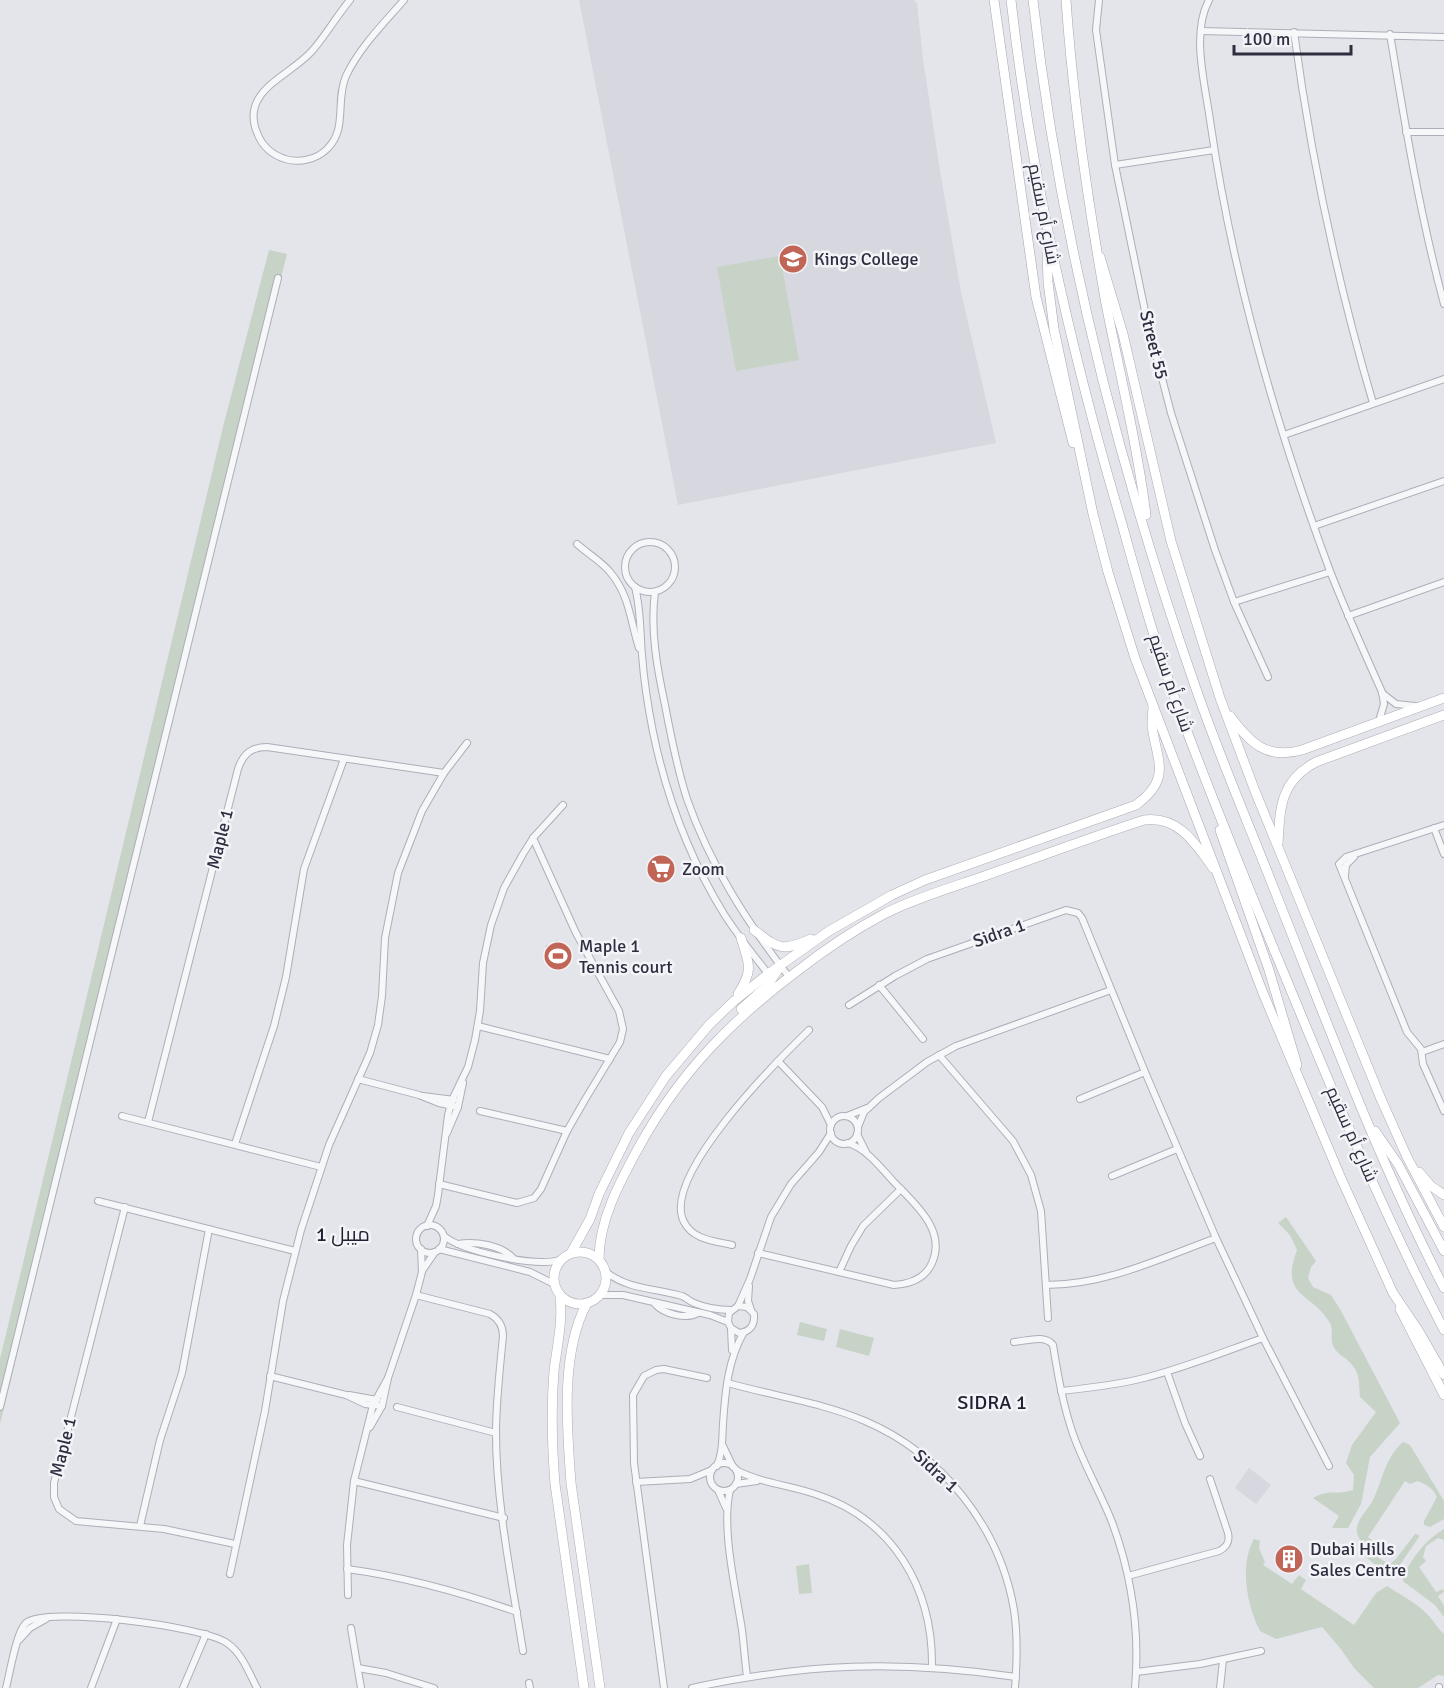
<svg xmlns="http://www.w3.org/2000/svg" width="1444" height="1688" font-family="Signika,Cairo,sans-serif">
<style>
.built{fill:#d6d7df}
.green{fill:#c6d3c6}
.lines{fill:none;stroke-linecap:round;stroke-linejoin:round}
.street-casing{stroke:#adaeb7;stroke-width:8}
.secondary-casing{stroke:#adaeb7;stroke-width:10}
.primary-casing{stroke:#a4a6b5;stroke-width:10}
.street{stroke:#f6f7f9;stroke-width:6}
.secondary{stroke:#fff;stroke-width:9}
.primary{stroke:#fff;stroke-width:9}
.labels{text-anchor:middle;stroke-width:5;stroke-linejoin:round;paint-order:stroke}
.street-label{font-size:18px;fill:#2d2f41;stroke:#f4f4f8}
.poi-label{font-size:18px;fill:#2d2f41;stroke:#f4f4f8;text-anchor:start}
.neighbourhood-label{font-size:20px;fill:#1f2032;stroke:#f4f4f8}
</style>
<rect width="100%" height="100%" fill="#e4e5ea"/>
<g class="built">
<polygon points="579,0 914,0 917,3 923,59 939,165 961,292 996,443 678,505"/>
<polygon points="1249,1468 1271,1485 1256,1504 1235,1488"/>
</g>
<g class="green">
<polygon points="269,250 287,254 242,432 0,1424 0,1359 223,427"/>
<polygon points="780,256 799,360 736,371 717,267"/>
<polygon points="557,940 570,965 559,971 545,946"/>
<path d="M1286,1217L1316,1261L1311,1267L1308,1278L1313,1287L1331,1295L1340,1309L1400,1423L1370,1457L1361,1504L1348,1528H1332L1339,1516L1313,1498C1331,1488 1335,1496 1353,1490L1354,1475L1346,1463L1352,1445L1376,1412L1360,1397C1359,1387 1360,1374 1353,1366C1346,1356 1335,1355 1332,1342C1331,1335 1333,1329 1330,1323C1312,1292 1279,1298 1297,1250L1290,1235L1278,1223Z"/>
<polygon points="800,1322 827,1329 824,1341 797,1335"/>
<polygon points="840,1329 874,1338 869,1356 836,1347"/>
<path d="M1403,1442L1410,1445L1444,1501V1519L1430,1527L1424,1525V1521L1437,1497C1434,1489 1427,1485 1418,1481L1410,1484L1405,1481L1368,1537L1373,1541L1369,1548C1375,1556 1381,1560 1390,1564L1396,1559L1415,1534L1419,1535V1537L1397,1569C1384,1575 1373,1562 1363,1555C1362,1552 1362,1549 1362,1546C1361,1537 1354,1536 1358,1524C1361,1515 1369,1508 1373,1500C1383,1479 1385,1458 1403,1442Z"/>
<path d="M1444,1529V1540L1438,1538L1426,1546L1423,1557L1426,1561L1419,1567L1436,1592L1443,1589L1444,1592L1438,1596L1444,1606V1617L1435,1605L1404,1582L1402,1578C1412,1558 1425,1540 1444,1529Z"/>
<path d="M1254,1539L1260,1541L1259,1548L1265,1562L1263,1565L1292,1584L1299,1575L1306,1580L1301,1589L1354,1625L1376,1593L1387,1586C1401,1595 1417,1603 1428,1615C1434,1621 1437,1628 1444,1634V1676L1438,1675L1418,1688H1374L1354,1668L1340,1648L1322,1627L1276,1639L1260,1631C1247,1605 1239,1566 1254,1539Z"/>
<polygon points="809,1564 812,1593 799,1594 796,1566"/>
</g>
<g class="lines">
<g class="street-casing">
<g id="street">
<path d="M350,0C336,17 326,35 312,51C289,77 238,91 258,135C263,147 273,155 285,159C299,163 316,160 327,149C348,129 335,101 346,76C359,48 384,23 404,0"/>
<polyline points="1099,0 1096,30 1115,165 1146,316 1171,413 1215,550 1234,602 1268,677"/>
<path d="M1209,0C1191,33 1205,84 1210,120C1232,274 1276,426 1330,571C1346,612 1364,652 1382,692L1384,704L1379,721"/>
<polyline points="1201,31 1444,37"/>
<path d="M1294,32C1311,158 1337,281 1373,403"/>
<path d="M1390,34C1405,125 1420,215 1444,304"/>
<polyline points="1406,132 1444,132"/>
<polyline points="1115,165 1214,150"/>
<polyline points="1284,435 1444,379"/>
<polyline points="1314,526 1444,481"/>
<circle cx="650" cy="567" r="25"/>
<path d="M577,544C588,554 601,561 610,572C630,596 630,620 639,648"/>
<path d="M635,587C641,610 640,632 642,655C644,681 648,707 653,732C666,795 690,859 724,914C738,936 754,956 770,976"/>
<path d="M655,592C650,629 657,668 665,705C671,737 677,768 687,799C710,865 747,922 789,977"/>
<polyline points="1234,602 1330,572"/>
<polyline points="1348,616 1444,582"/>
<polyline points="1382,693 1396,704 1415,706"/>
<polyline points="1444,825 1346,857 1339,864 1407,1032 1421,1049 1423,1064 1444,1111"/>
<polyline points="1434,828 1444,854"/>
<polyline points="1345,876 1346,865 1354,857"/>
<polyline points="879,985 923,1039"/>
<polyline points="849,1005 895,976 927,959 1066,910 1078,913 1082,918 1145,1072 1216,1238 1263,1338 1329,1466"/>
<polyline points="478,1026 610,1059"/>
<polyline points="1422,1052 1444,1044"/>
<polyline points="939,1055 1013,1141 1031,1175 1041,1211 1048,1318"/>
<polyline points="778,1061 822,1107 831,1125"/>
<polyline points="358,1079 419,1095 439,1103 458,1107"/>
<polyline points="423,1096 454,1100"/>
<polyline points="1080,1099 1145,1072"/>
<polyline points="480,1111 567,1131"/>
<polyline points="122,1116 321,1167"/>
<polyline points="847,1116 867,1108"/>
<circle cx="844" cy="1130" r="14"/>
<path d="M148,1122L238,769C243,754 251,747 267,747L444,773"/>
<polyline points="858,1127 864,1112 879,1098 927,1062 956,1046 1111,990"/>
<polyline points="447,1133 458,1107 463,1083"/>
<polyline points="857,1134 866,1152"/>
<polyline points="235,1144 274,1026 286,977 304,869 344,759"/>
<polyline points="1112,1176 1177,1149"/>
<polyline points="439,1184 517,1203 534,1198 541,1189 567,1131 586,1098 620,1042 623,1029 619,1011 576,933 533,838"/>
<polyline points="98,1201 295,1251"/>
<polyline points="125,1207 54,1483 54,1497 59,1509 76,1521 164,1529 235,1544"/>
<circle cx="430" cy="1239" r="14"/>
<polyline points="427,1226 436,1206 438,1195 448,1115 452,1100 468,1067 475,1040 480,1011 483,963 491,925 504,888 523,854 533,838 563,805"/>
<path d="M444,1236C464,1252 535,1267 560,1260"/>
<path d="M458,1244C475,1241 501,1245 513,1258"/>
<path d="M732,1245C715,1241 693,1240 684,1222C660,1177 778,1060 809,1030"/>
<polyline points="439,1249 530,1272 554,1284"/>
<path d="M758,1253L894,1285C910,1284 925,1279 932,1263C947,1230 914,1203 893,1181C880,1167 867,1149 848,1143"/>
<polyline points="422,1271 435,1252"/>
<path d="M606,1272C629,1290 655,1288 682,1296C687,1298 689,1301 694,1303C706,1308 718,1310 731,1310"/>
<polyline points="839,1272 851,1246 863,1226 901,1189"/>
<path d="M1046,1285C1106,1285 1161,1258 1216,1238"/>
<polyline points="749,1286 748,1301 751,1310"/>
<path d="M416,1295L490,1314C499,1319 503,1326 503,1336C500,1368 496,1401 496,1433C496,1503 512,1581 523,1651"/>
<path d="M600,1295H623L710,1315L728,1322L731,1328L739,1333C750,1332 755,1325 754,1314L747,1307L738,1306L729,1313L728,1322"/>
<path d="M655,1304C664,1314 686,1320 698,1313"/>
<polyline points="738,1306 750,1279 771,1217 791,1184 819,1152 831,1133"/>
<polyline points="731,1328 732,1350"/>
<path d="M1014,1342C1027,1341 1045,1334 1053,1345C1058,1376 1063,1405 1073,1434C1084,1465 1100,1492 1112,1522C1132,1576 1140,1631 1135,1688"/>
<polyline points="1167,1372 1185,1423 1200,1456"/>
<polyline points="270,1376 346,1395 365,1404 382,1406"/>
<path d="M728,1383C773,1396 821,1402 865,1421C942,1454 1000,1527 1014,1610C1018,1636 1017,1662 1015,1688"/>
<path d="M1061,1391C1089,1388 1117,1385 1144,1378C1184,1368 1223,1352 1263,1338"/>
<polyline points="349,1395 377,1400"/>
<polyline points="0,1407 278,278"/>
<polyline points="397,1407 496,1433"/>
<polyline points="370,1427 382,1406 388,1378"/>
<polyline points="723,1446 733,1467"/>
<circle cx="724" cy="1477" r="14"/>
<path d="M717,1466C723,1451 722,1439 723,1424C725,1393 728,1359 744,1332"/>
<path d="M736,1470C761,1483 789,1485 815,1494C893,1519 933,1588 932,1667"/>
<polyline points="354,1481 504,1518"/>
<polyline points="636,1482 690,1479 712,1470"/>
<polyline points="736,1484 757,1481"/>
<polyline points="718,1490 726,1508"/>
<path d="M730,1490C721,1529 736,1590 742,1630C744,1646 745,1661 747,1677"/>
<polyline points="140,1526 160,1440 182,1373 209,1229"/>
<path d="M347,1569C407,1577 460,1592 517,1612"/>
<polyline points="230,1574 265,1411 283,1301 301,1230 329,1145 370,1053 378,1025 382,996 385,938 398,873 422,811 444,773 467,743"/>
<path d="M1128,1576L1219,1551C1227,1547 1230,1542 1228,1533L1210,1479"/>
<polyline points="348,1595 347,1545 354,1481 373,1405 388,1378 416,1295 422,1272 421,1249"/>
<polyline points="351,1628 361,1688"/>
<polyline points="19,1640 30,1628 46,1619"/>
<polyline points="358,1668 386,1673 434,1688"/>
<polyline points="1136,1672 1200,1664 1261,1651"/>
<polyline points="529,1683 530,1688"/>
<polyline points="1439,1687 1439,1688"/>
<path d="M6,1688C10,1673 16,1632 26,1623C46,1606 204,1626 227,1643C242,1653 249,1673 257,1688"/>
<polyline points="91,1688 117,1619"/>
<polyline points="183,1688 206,1634"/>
<polyline points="664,1688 634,1463 633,1395 644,1376 656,1370 664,1369 707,1378"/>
<path d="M692,1688C807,1663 899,1660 1016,1677"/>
<polyline points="1220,1688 1223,1660"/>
</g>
</g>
<g class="secondary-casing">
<g id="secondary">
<polyline points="1100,257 1123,334 1171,541 1220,698 1255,791 1381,1099 1407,1157 1444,1227"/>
<path d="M1230,716C1250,743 1267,760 1302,750L1444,698"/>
<path d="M1278,844C1280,808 1280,781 1316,762L1444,715"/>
<path d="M754,930C779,949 781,952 811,939"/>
<path d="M738,994C754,969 749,964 741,938"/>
<polyline points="741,1009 768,985 779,968"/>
<polyline points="1419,1172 1431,1186 1444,1195"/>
<circle cx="580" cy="1278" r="26"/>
<path d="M571,1253L590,1219L599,1194L629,1133L666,1076L709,1025L734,1001L768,974L829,931L892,895L925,880L1136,805C1173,778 1156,760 1152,725C1152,718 1153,712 1153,706"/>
<path d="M599,1259C599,1219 621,1180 640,1145C681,1071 733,1019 800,969C827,948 854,930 884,914C917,897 954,887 990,874C1041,856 1092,837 1144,820C1179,816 1195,843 1213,868"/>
<path d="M560,1296C563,1322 557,1346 554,1371C551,1408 552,1446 555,1484L584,1688"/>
<path d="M587,1303C560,1353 567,1428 571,1483L600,1688"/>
<polyline points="1400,1309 1444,1395"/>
</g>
</g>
<g class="primary-casing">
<g id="primary">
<polyline points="994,0 1036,297 1073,443"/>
<path d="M1011,0C1031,179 1071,352 1122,524C1139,585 1156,647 1178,707C1211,797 1248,887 1285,976C1334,1095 1384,1215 1444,1330"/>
<path d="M1033,0C1059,233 1117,462 1194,683C1219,756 1250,827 1278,899C1330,1030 1379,1162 1444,1288"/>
<path d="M1066,0C1073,102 1088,203 1106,304C1120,374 1137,444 1146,515"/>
<polyline points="1047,250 1048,282 1054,329 1093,514 1108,572 1135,658 1263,993 1340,1176 1393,1293 1418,1330 1444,1375"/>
<polyline points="1220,830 1269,970 1297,1065"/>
<polyline points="1375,1131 1398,1164 1444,1251"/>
</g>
</g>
<use href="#street" class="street"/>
<use href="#secondary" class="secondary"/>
<use href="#primary" class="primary"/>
</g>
<defs>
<g id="university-disc" transform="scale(1.5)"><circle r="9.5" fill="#c16657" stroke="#f4f4f8"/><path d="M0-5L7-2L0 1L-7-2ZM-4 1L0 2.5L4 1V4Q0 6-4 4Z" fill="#fff"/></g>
<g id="supermarket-disc" transform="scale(1.5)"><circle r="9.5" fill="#c16657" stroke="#f4f4f8"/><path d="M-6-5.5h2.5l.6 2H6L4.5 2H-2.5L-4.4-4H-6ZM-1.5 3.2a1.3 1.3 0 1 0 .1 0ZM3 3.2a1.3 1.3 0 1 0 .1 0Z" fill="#fff"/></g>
<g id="stadium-disc" transform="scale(1.5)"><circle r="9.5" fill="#c16657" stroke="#f4f4f8"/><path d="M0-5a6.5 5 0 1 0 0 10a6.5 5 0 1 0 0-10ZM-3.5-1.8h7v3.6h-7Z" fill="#fff"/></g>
<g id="building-disc" transform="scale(1.5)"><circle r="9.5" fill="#c16657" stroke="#f4f4f8"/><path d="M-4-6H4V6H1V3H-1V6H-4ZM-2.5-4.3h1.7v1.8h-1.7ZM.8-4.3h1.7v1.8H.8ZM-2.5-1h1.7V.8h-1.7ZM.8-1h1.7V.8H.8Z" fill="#fff"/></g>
</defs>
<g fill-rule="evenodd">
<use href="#university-disc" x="793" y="259"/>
<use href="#supermarket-disc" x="661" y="869"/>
<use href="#stadium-disc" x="558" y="956"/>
<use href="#building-disc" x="1289" y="1559"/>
</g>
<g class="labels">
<g class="street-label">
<text transform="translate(1044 214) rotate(79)" y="6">شارع أم سقيم</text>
<text transform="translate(1154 345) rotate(76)" y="6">Street 55</text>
<text transform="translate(1171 683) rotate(71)" y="6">شارع أم سقيم</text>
<text transform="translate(220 839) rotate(-76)" y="6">Maple 1</text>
<text transform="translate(999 933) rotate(-19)" y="6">Sidra 1</text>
<text transform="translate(1352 1134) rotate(66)" y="6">شارع أم سقيم</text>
<text transform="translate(63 1447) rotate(-76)" y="6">Maple 1</text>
<text transform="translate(936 1471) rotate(43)" y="6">Sidra 1</text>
</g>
<g class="poi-label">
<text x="814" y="265">Kings College</text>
<text x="682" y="875">Zoom</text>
<text x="579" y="952">Maple 1<tspan x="579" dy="21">Tennis court</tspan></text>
<text x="1310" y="1555">Dubai Hills<tspan x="1310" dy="21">Sales Centre</tspan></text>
</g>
<g class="neighbourhood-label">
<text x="343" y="1241">ميبل 1</text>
<text x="992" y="1409">SIDRA 1</text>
</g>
</g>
<path d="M1234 45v9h117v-9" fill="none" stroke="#2d2f41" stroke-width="3"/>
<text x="1243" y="45" font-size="18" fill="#2d2f41" stroke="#f4f4f8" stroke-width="4.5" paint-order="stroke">100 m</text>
</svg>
